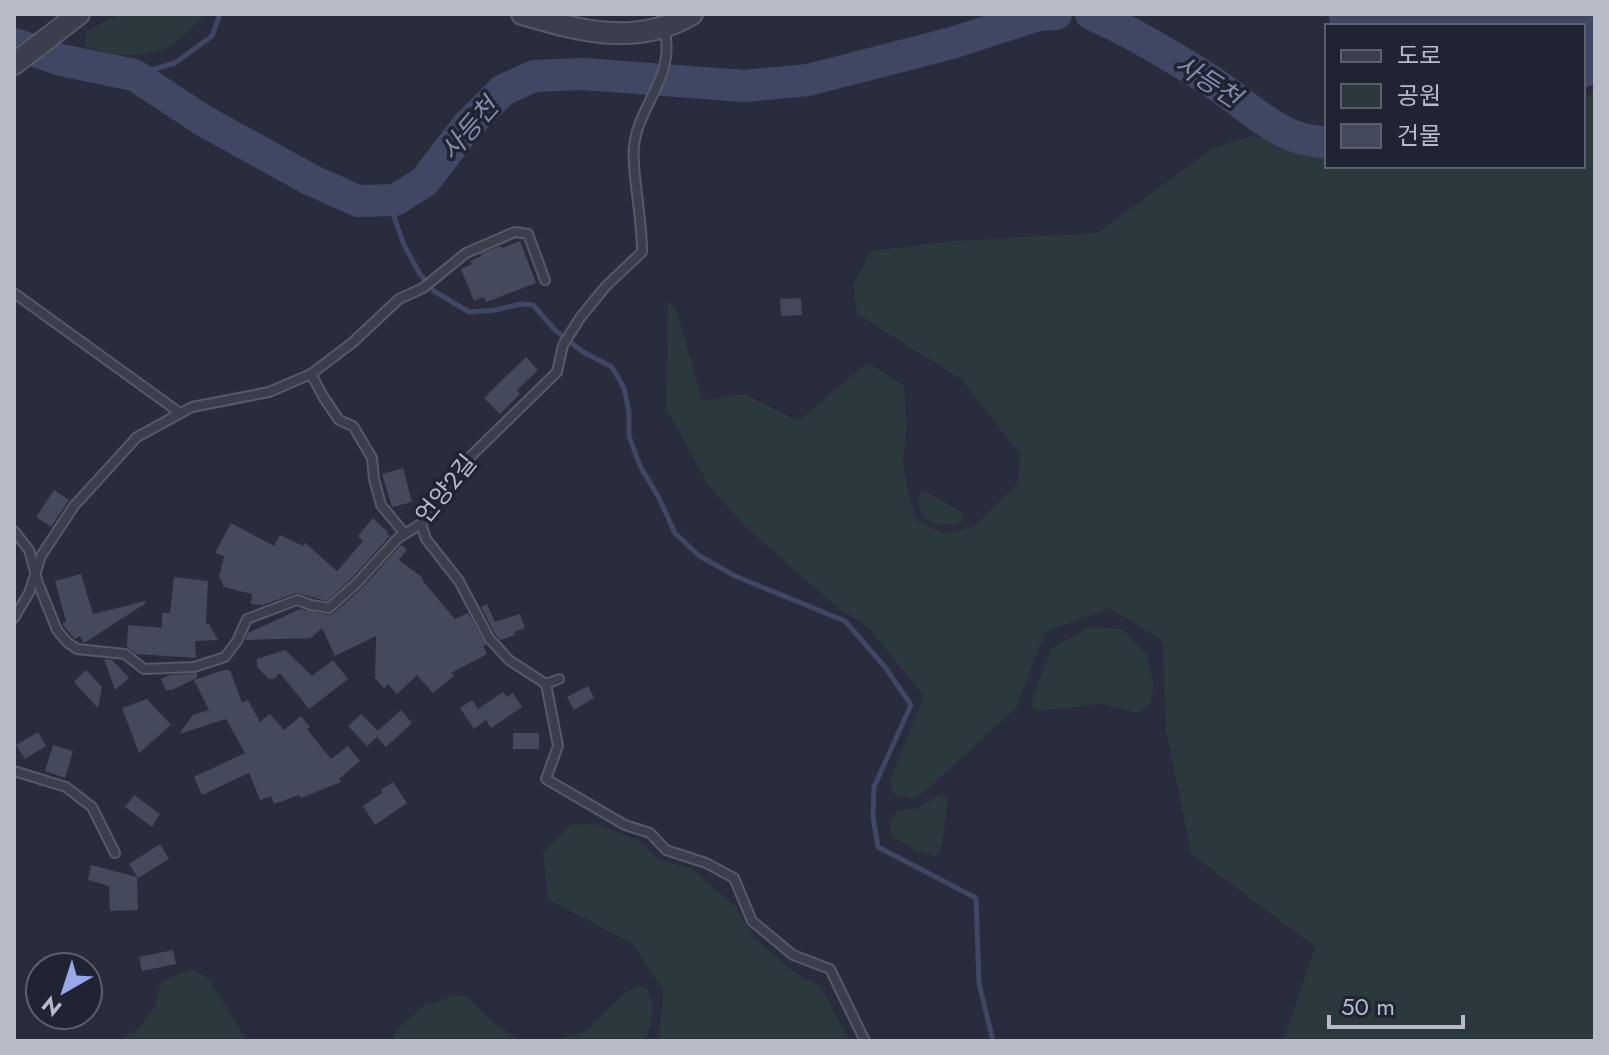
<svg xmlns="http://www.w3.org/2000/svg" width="1609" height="1055" font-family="Jost,'Noto Sans KR',sans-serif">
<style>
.green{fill:#2b393e}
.water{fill:#404763}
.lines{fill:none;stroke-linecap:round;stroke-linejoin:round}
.stream{stroke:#404763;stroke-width:5}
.river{stroke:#404763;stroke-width:32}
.building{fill:#444a5b}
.service-casing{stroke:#565a67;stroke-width:12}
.tertiary-casing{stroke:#565a67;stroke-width:24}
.service{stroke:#3b3f4d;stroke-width:8}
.tertiary{stroke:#3b3f4d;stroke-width:20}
.labels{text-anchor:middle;stroke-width:7;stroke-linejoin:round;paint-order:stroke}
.street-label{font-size:24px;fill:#b7bbc7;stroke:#202432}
.water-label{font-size:26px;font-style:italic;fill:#838cab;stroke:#202432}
</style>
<rect width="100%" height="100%" fill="#282c3c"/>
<g class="green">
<path d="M119,14H202L201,20C190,28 178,43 166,48C141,58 107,57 84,45L87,31Z"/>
<polygon points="1595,92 1595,1041 1283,1041 1315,947 1191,854 1166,731 1163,642 1110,608 1045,632 1016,708 915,800 894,794 890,780 924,696 868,627 838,608 749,530 710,488 666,408 668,301 677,312 702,400 744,394 798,421 867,363 904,385 907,424 903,461 908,494 917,520 943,534 973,527 1017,484 1021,455 961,379 857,314 853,284 871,251 952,241 1097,233 1213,148 1253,135 1321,154 1327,154 1327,166 1583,166 1583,97"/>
<polygon points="925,491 961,512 964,519 957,526 937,524 925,519 919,506 919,494"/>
<polygon points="1087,628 1122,629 1146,654 1154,685 1150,704 1138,713 1102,704 1037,711 1031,703 1052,648"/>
<polygon points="942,793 948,799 942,846 937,856 918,852 891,836 890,822 898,810 918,808"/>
<polygon points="572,824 600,825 640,841 658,860 691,868 735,906 755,938 792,971 821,987 850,1041 659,1041 663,990 634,945 548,899 543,853"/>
<polygon points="192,970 209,979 247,1041 118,1041 140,1027 155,1006 159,989 164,980"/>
<polygon points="638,985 647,988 653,1008 648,1036 643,1041 555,1041 587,1030 626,992"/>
<polygon points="456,995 466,996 495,1025 523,1041 392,1041 397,1030 423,1006"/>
</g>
<polygon class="water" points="1329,14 1595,14 1595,84 1583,88 1583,26 1330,26"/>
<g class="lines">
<g class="stream">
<polyline points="134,75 175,63 212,36 220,14"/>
<polyline points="388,200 404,245 420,274 434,291 469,312 495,310 521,304 533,305 555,330 583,352 612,367 624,388 629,412 629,436 640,466 659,498 675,533 698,555 735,576 845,621 885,667 911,705 874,787 873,817 878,847 976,898 979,983 993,1041"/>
</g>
<g class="river">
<path d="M1091,14C1134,33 1174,57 1214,83C1239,100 1263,123 1291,135C1302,140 1315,141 1327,143"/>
<polyline points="14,44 61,60 134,75 204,121 311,180 358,201 395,200 424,182 468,125 503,90 534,76 584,74 744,86 808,80 952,43 1038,15 1056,14"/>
</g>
</g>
<g class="building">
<polygon points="520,241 536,283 486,302 484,297 474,301 461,269 472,264 470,261 482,256 480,254 500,246 502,248"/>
<polygon points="801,298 802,315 781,316 780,299"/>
<polygon points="526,357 538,370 517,390 520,394 500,414 484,398"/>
<polygon points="403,468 412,502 392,507 382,474"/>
<polygon points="54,490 69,500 51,527 36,517"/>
<polygon points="373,518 388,532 387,534 390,536 352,578 327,601 296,593 263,605 251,604 252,594 224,587 219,577 224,556 215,553 231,523 274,546 280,535 303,546 305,543 337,571 363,541 358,536"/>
<polygon points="401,545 407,550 399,560 423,578 422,580 455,619 468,613 486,645 483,646 487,654 451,673 454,676 433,693 417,675 397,694 388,684 384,688 375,678 376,636 335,656 322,628 311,638 245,640 248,633 300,609 328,615 333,614 362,588"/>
<polygon points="81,574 93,614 145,601 146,603 84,643 80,636 75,639 62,624 66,621 55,581"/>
<polygon points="174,577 208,581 206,624 209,624 218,640 195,641 196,658 136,654 127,647 128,625 162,628 162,613 170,613"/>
<polygon points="487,604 495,622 520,614 525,628 514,632 515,635 500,640 495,634 481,607"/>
<polygon points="285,650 312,676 333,660 348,679 309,709 280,673 274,679 269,679 257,667 257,659"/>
<polygon points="104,659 112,660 129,678 115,690"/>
<polygon points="86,670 102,687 98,708 74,682"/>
<polygon points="224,670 230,670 242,703 248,700 260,722 270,714 284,730 301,716 310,727 307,729 331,759 348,746 360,761 339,779 341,782 301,798 299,795 274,804 271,796 260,800 249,773 202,795 194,777 245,753 226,719 179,734 193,715 209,710 194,680"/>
<polygon points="197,673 197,678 172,690 166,690 161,679 170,675"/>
<polygon points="588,686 594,698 574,710 567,697"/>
<polygon points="503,692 507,697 513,693 522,707 491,728 486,720 474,729 460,708 472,700 478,709"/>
<polygon points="147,699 171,725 139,753 122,708"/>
<polygon points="401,710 412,723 386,747 377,737 367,746 348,726 361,714 378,731"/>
<polygon points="38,732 46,746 25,759 16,745"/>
<rect x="513" y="733" width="26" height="16"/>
<polygon points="53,745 73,751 65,778 45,771"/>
<polygon points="393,782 407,803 375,825 363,806 382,793 381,790"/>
<polygon points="134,795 160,814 152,827 125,807"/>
<polygon points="160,844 169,859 138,878 129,864"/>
<polygon points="91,865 137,877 138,910 110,911 109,886 88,880"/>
<polygon points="173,950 176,964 142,971 139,957"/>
</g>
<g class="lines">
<g class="service-casing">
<g id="service">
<polyline points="14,293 180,413"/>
<polyline points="311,374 324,398 339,420 353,426 372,458 374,479 381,505 405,534"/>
<polyline points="421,524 426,539 459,581 489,638 509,660 546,684 559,679"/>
<path d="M14,531L29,550L38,583L57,630L67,642L77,649L125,654L144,669L194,667L225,657L237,641L247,619L297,600L311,605L329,608L357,583L398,538L421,524L440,502L471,456L557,372L563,345L580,318L606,286L642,252C642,223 636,194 634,165C634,159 633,152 634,146C639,103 677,76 664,28"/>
<polyline points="14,618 29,593 41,556 74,506 137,437 192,407 269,392 311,374 352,343 399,299 423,288 466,253 515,232 528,234 545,280"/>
<polyline points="546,684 558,746 546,779 625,825 650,833 666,850 706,863 734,878 752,921 793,955 830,969 865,1041"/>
<polyline points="14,771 66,787 92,807 115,853"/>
</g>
</g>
<g class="tertiary-casing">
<g id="tertiary">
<path d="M522,14C579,31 638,47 692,14"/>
<polyline points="14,64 79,14"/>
</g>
</g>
<use href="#service" class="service"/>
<use href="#tertiary" class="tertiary"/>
</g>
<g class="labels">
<g class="street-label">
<text transform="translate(446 489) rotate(-51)" y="8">언양2길</text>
</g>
<g class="water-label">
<text transform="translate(1208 81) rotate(33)" y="9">사등천</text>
<text transform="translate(469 129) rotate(-49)" y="9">사등천</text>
</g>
</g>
<rect width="1609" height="1055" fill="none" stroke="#b7bbc7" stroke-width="32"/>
<rect x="1325" y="24" width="260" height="144" fill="#202432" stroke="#5c606e" stroke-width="2"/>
<rect x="1341" y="50" width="40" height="12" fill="#3b3f4d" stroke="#5c606e" stroke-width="2"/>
<text x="1397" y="64" font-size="24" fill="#b7bbc7">도로</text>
<rect x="1341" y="84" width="40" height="24" fill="#2b393e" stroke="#5c606e" stroke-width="2"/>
<text x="1397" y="104" font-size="24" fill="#b7bbc7">공원</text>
<rect x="1341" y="124" width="40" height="24" fill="#444a5b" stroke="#5c606e" stroke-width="2"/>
<text x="1397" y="144" font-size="24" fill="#b7bbc7">건물</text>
<g transform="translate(64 991) rotate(219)"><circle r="38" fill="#202432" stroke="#5c606e" stroke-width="2"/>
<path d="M0-6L14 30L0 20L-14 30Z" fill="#98a8ec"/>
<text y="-12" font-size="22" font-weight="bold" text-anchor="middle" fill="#b7bbc7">N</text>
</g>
<path d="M1329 1015v12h134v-12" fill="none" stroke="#b7bbc7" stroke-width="4"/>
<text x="1341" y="1015" font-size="24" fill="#b7bbc7" stroke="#202432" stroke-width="6" paint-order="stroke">50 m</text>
</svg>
